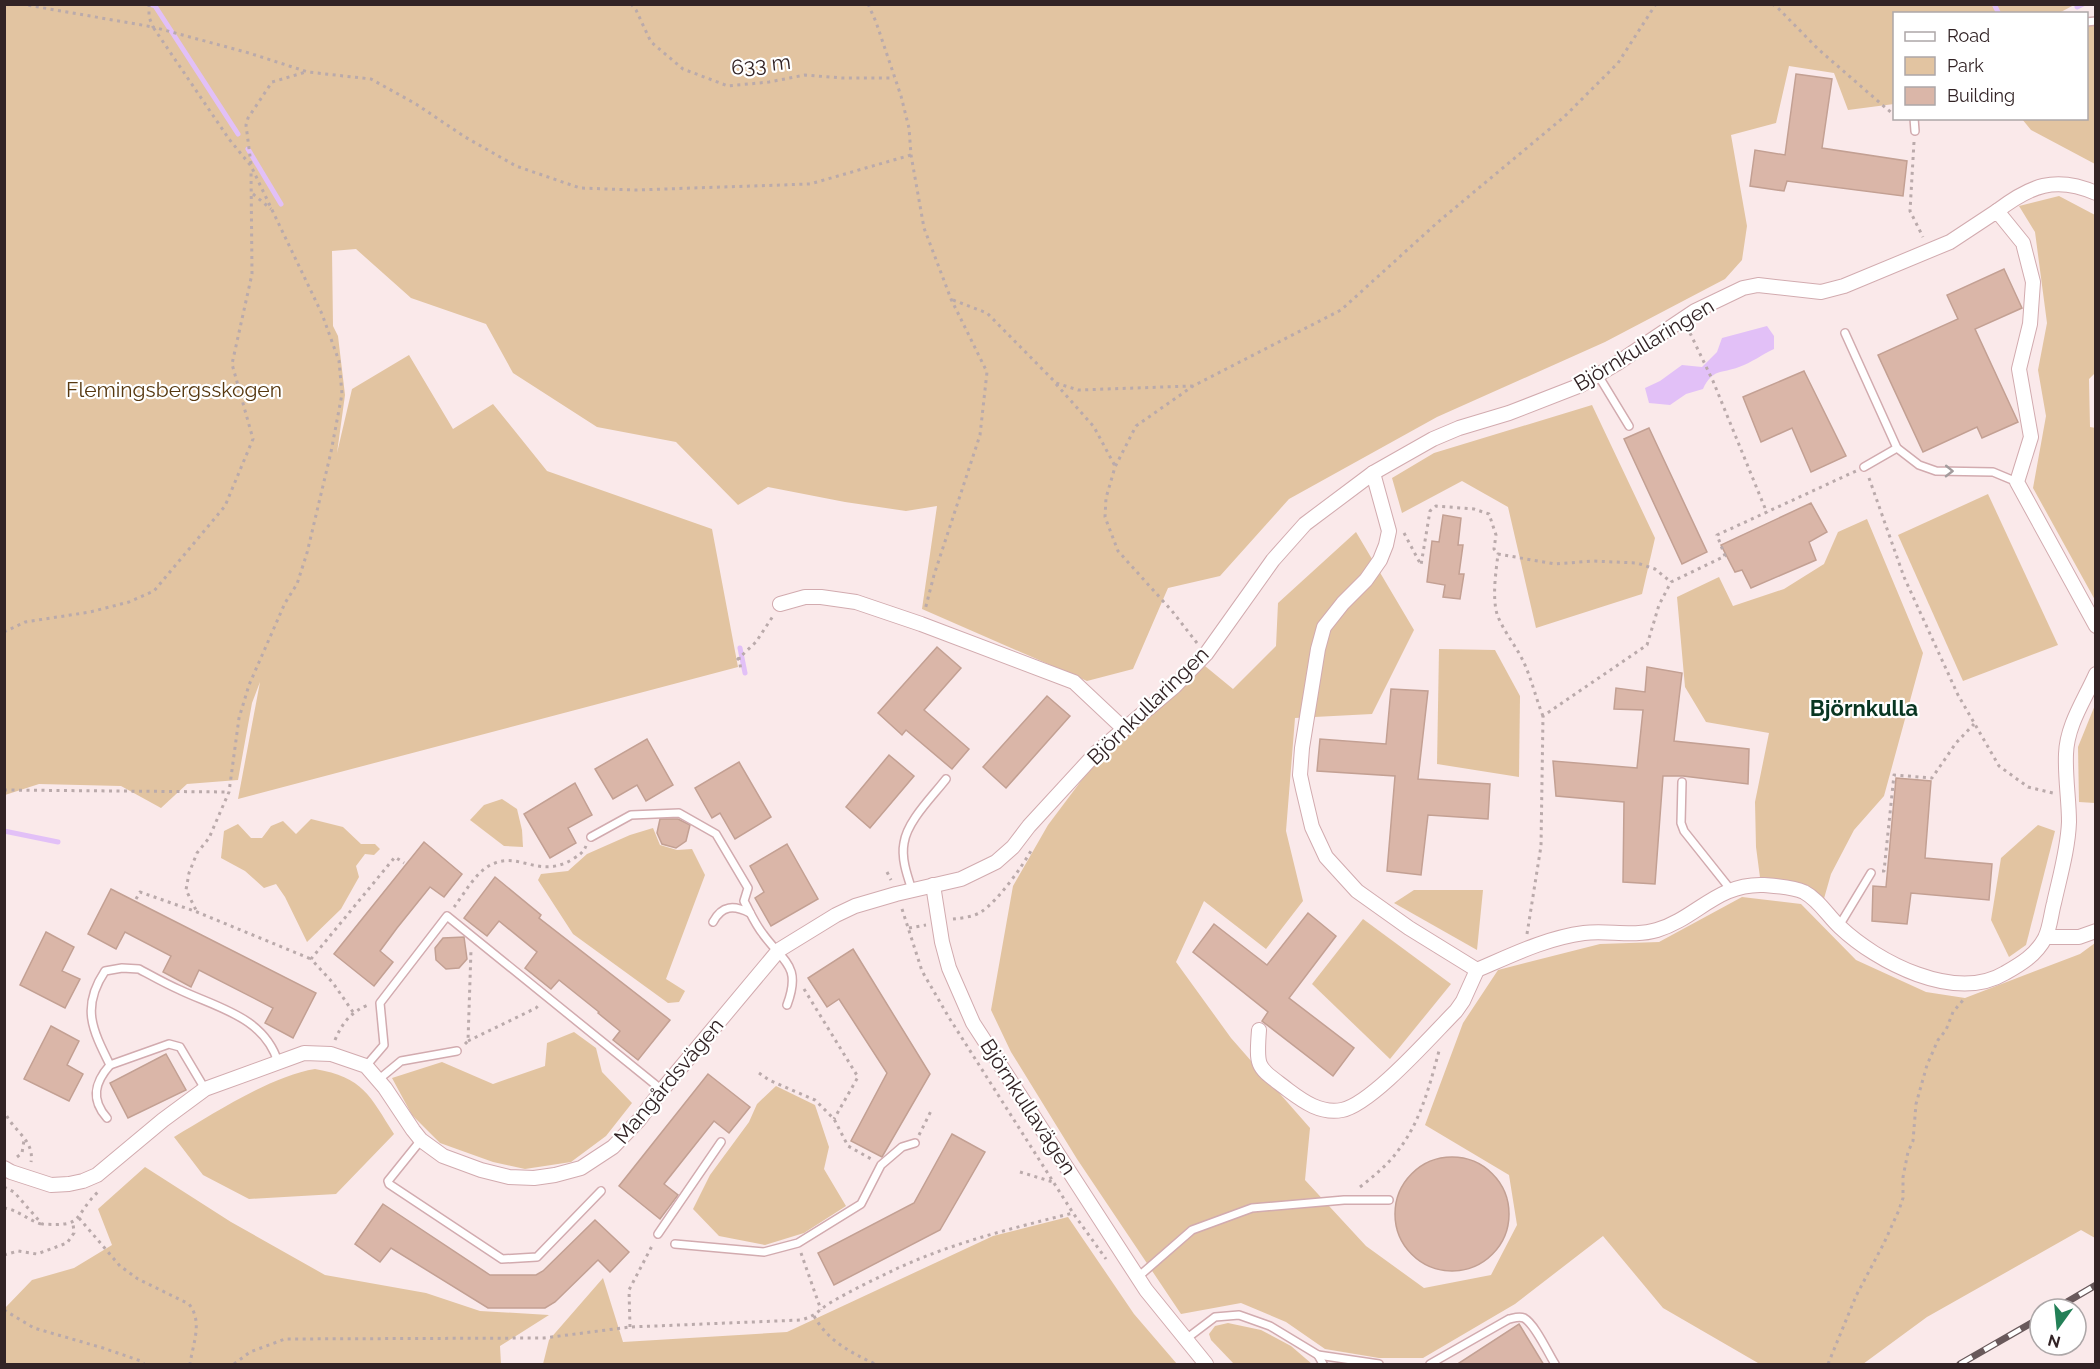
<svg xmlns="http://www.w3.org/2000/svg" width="2100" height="1369" font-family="Raleway,sans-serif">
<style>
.green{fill:#e2c4a1}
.water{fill:#e2c0f7}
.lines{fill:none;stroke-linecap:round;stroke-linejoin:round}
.stream{stroke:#e2c0f7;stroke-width:5}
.building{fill:#dab6a8;stroke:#c3a093;stroke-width:1.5}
.service-casing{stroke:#d2abaf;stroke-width:10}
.minor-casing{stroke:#d2abaf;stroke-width:16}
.path{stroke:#baaaab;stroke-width:3;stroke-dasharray:3 4.5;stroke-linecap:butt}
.service{stroke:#fff;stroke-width:7}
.minor{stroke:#fff;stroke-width:14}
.rail-casing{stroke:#69595b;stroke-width:7}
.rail{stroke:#fff;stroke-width:4.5;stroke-dasharray:14;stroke-linecap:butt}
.oneway{stroke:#a39c9d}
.labels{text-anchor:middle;stroke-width:4.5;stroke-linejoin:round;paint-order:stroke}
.street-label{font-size:21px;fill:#322325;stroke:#fff}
.park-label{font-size:21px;fill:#563810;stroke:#fff}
.neighbourhood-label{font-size:22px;font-weight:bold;fill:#093622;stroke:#fff}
</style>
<rect width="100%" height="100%" fill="#fae9ea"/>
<g class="green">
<polygon points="4,5 2074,5 2059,13 1894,14 1894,104 1848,110 1834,73 1789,66 1776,123 1731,135 1747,226 1742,260 1725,279 1605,342 1437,417 1289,499 1220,576 1168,588 1133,669 1087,681 922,609 937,506 906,511 845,502 768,487 738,505 676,442 597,427 513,373 486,324 411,298 356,249 332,251 333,326 338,336 345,395 337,453 352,389 409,355 453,429 493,404 547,471 712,529 738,667 238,799 260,682 252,703 238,780 187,784 161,808 121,786 39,784 5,795"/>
<polygon points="2095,17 2095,164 2031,130 2022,119 2086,118 2087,19"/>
<polygon points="2059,196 2095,215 2096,372 2089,379 2090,427 2096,428 2095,600 2033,488 2046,416 2038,370 2047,323 2035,232 2019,206"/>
<polygon points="1592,405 1655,538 1642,594 1536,628 1508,507 1462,481 1402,513 1392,478 1434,453"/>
<polygon points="1988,494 2058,645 1963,681 1898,535"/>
<polygon points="1867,519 1923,653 1884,796 1854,830 1831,874 1821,909 1818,903 1761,885 1756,847 1755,802 1769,733 1706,722 1685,687 1677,597 1719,577 1733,606 1784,589 1824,564 1838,532"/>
<polygon points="1356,532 1414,630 1372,714 1295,718 1286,831 1303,901 1266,949 1204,901 1176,962 1231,1038 1310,1128 1305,1180 1366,1246 1424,1288 1491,1275 1517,1225 1509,1175 1425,1125 1463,1023 1498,970 1600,944 1659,942 1742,897 1801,904 1856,960 1926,992 1965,998 2080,954 2095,943 2095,1238 2081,1230 1927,1317 1863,1364 1773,1364 1758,1363 1663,1308 1603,1236 1515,1304 1423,1358 1379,1358 1325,1349 1286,1322 1241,1303 1181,1314 1077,1159 1011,1052 991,1010 1013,886 1048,825 1093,765 1205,666 1233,689 1276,646 1278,603"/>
<polygon points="1439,649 1495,650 1520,696 1519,777 1437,764"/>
<polygon points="2095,705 2095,803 2079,802 2078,747"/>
<polygon points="502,799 517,809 522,830 523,847 504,846 470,820 484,805"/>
<polygon points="311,819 343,827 361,844 375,844 380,849 374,855 365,854 356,866 359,877 341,909 307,942 285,897 276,884 264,888 245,871 221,858 224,831 238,824 251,838 262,838 271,826 283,821 296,834"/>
<polygon points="2038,825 2055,831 2026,945 2009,957 1991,920 2001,858"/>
<polygon points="653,828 660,845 677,850 692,849 705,875 666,979 685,991 679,1002 668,1003 573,934 538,880 541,874 568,871 587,854 630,835"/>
<polygon points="1414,890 1483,890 1477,950 1394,903"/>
<polygon points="1363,919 1451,984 1390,1059 1312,984"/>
<polygon points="574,1032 596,1048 602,1072 632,1103 606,1136 571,1162 525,1169 493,1162 440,1143 412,1115 392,1078 442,1062 493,1084 545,1066 547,1043"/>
<path d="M315,1069C363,1077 370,1096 394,1134L336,1194L249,1199L203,1175L174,1137C213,1114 271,1076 315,1069Z"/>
<polygon points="776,1086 815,1105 829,1147 824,1169 846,1206 804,1233 765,1245 719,1236 693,1209 710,1175 749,1122 757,1104"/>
<polygon points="145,1167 231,1222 325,1275 426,1293 480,1311 549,1315 500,1346 501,1364 5,1364 5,1308 32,1280 74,1268 112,1245 98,1209"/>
<polygon points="1068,1217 1134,1314 1177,1364 543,1364 549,1340 603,1278 623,1342 787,1332 993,1236"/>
<polygon points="1228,1323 1261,1330 1291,1346 1312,1364 1234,1364 1211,1340 1209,1334 1215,1326"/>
</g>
<path class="water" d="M1767,326L1774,336V349C1763,354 1751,363 1739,367C1721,374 1713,368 1703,389L1686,394L1670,405L1649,403L1645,388L1660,381L1682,365L1702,367L1717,352L1722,338Z"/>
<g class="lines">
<g class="stream">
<polyline points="149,4 155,6 238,134"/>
<polyline points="1994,4 1999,14"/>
<polyline points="2077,7 2083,4"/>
<polyline points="248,149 281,204"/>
<polyline points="740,648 745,673"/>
<polyline points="4,831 58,842"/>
</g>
</g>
<g class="building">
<polygon points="1796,74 1832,79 1822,148 1907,161 1903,196 1787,181 1784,191 1750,186 1755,150 1785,155"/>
<polygon points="2004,269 2022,308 1975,329 2018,422 1982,438 1977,427 1923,452 1878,355 1958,319 1947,295"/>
<polygon points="1804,371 1846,456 1811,472 1792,428 1761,442 1743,397"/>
<polygon points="1649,428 1707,552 1682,564 1624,439"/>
<polygon points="1811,503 1827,532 1809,542 1816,560 1751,588 1742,570 1735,572 1721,545"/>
<polygon points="1443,515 1461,518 1458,545 1463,545 1459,574 1464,574 1460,599 1443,597 1445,585 1427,582 1432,541 1439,542"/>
<polygon points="937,647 961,668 924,710 969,749 952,769 906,730 902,735 878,713"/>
<polygon points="1647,667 1682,673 1674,741 1749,749 1748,784 1683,776 1663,776 1655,884 1623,882 1624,802 1556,796 1553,761 1637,768 1643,710 1614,709 1616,688 1645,692"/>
<polygon points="1391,689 1428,691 1418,779 1490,784 1488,819 1428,815 1421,875 1387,871 1395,776 1317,771 1320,739 1386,744"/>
<polygon points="1047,696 1070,716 1006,788 983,767"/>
<polygon points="647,739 673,785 646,801 637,785 613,799 595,769"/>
<polygon points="889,755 914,776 870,828 846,807"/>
<polygon points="739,762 771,817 735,839 720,813 712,818 695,788"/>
<polygon points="1896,778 1931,781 1925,858 1992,864 1989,900 1911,893 1907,924 1872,921 1873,886 1886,887"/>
<polygon points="575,783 592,815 568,828 576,843 550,858 524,814"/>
<polygon points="660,819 678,819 690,825 686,841 676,848 662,844 657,833"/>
<polygon points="424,842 462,874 444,897 430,887 397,928 380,951 393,962 374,986 334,954"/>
<polygon points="787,844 818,899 771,926 755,898 764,892 750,866"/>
<polygon points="495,877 541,915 539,918 670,1020 638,1060 613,1040 620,1031 598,1013 599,1012 559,980 551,989 525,968 537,952 499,921 487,936 464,918"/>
<polygon points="111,889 316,993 293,1038 265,1023 273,1008 199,970 191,987 163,972 171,956 125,932 116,949 88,934"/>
<polygon points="1308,913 1336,936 1289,998 1354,1048 1333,1076 1262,1021 1268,1012 1193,952 1214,924 1267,965"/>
<polygon points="46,932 74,947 62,971 80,979 65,1008 20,985"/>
<polygon points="464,937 467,959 459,968 446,969 436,960 435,948 443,938"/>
<polygon points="853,949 930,1074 882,1157 851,1141 887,1073 839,999 827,1007 808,978"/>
<polygon points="51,1026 79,1041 67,1065 83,1074 69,1101 24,1079"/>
<polygon points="166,1054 186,1090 128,1118 110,1083"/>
<polygon points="708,1074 750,1107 729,1133 714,1121 683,1160 664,1184 678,1195 660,1219 619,1186"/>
<polygon points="952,1134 985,1152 940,1230 834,1285 818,1253 914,1203"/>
<circle cx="1452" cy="1214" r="57"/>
<polygon points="383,1204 490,1275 536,1275 543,1271 595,1220 629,1252 610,1272 598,1260 555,1302 545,1308 488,1308 391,1248 380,1262 355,1244"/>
<polygon points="1519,1324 1544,1365 1456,1365"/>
</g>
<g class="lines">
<g class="service-casing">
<g id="service">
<polyline points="2086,22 2096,21"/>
<polyline points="1914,118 1915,131"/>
<polyline points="1845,333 1897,448 1919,465 1936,471 1993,472 2017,482"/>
<polyline points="1598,375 1629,426"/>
<polyline points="1864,467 1897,448"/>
<polyline points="1682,782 1681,823 1684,831 1731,890"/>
<path d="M591,837L631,815L679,813L716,834L748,888L744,901C750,912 755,924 763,934C783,962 802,965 787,1005"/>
<path d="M912,890C907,875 901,858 904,843C907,821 933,796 946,779"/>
<path d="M713,922C722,905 734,905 750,913"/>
<polyline points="1839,926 1871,873"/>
<polyline points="366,1066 384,1045 380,1003 447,916 662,1090"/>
<polyline points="378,1080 401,1061 457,1051"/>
<path d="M205,1089L180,1047L169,1044L110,1065C92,1029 81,1007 105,971L122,968L139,969C152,976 166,984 180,990C218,1008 264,1017 278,1062"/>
<path d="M107,1118C90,1099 95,1082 110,1065"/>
<polyline points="421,1140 388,1181 389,1184 502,1259 537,1257 601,1191"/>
<polyline points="658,1234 721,1142"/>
<polyline points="675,1244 764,1252 798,1243 861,1204 881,1165 902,1147 915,1143"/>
<polyline points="1138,1277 1192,1230 1252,1208 1344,1200 1389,1200"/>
<polyline points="1186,1339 1215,1317 1239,1315 1270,1326 1318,1355 1323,1364"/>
<polyline points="1318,1355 1379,1364"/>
<path d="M1430,1364L1509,1319C1514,1318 1519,1316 1524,1318C1535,1324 1548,1353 1555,1364"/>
</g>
</g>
<g class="minor-casing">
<g id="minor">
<path d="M1997,211C2030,186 2055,175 2096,193"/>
<path d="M1373,473L1389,531L1386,545L1380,560L1366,580L1343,603L1324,627L1318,649L1302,748L1300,775L1303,789L1312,827L1326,857L1357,891L1409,928L1477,970C1512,955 1546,938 1584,933C1607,930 1634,937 1657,930C1697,918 1717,883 1764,885C1776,886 1793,887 1804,892C1819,900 1828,916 1840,927C1877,962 1955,1003 2005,973C2021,964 2036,955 2045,938C2050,928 2051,914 2054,903C2060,876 2068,849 2069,822C2069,800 2065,777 2066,754C2067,725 2084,701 2096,674"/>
<polyline points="780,604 805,597 821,597 856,602 921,624 1074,682 1124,729"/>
<polyline points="933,885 942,942 949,968 973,1023 1146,1290 1206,1364"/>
<polyline points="2046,937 2079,937 2096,931"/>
<path d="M1259,1030C1256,1070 1257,1066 1288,1090C1304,1102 1321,1114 1342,1110C1372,1104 1432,1035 1456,1011L1463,1001L1477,970"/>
<polyline points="4,1168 11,1172 51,1185 69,1184 83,1181 97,1175 163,1120 205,1089 304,1053 331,1054 366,1066 385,1088 413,1130 421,1140 443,1156 481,1170 509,1177 534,1178 555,1175 581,1168 613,1147 639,1120 662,1090 779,950 836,915 855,906 896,894 961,879 996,862 1013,847 1029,826 1097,752 1174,687 1206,654 1273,560 1305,524 1373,473 1433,439 1459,428 1509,413 1581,385 1616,364 1695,311 1743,288 1758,285 1821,292 1844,286 1950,242 1997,211 2023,243 2033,282 2030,324 2019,369 2031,437 2017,482 2096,626"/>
</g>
</g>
<g class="path">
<polyline points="21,4 153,27 229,139 251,166 322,314 339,361 342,394 331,452 307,553 297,584 285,603 249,685 239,718 229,792 209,838 197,853 189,873 186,890 197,912"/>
<polyline points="149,4 149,17 153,27 249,53 308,72 371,79 416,104 465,137 516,166 580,188 635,190 810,184 911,155"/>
<polyline points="631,4 636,10 651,42 683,69 728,86 769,82 805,75 842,78 894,78"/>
<polyline points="868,4 876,22 901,96 909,128 911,155 924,228 951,299 987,372 980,435 934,575 925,610"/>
<polyline points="1772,4 1777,7 1818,49 1894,115"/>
<polyline points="1914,142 1910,211 1923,237"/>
<polyline points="251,164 246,125 248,118 272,82 306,72"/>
<polyline points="253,194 271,209"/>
<polyline points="953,300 987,313 1056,383 1078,390 1192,386"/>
<polyline points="1690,333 1713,381 1767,513"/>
<polyline points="1056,384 1094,427 1115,466"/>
<polyline points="1869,478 1904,577 1958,695 1999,766 2028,787 2053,793"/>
<polyline points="1404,533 1421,565 1430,511 1436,506 1474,509 1489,514 1496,535 1494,549 1498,554"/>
<polyline points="4,632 25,622 90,612 129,602 154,591 225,506 253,439 232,364 252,274 251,170"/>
<polyline points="1197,643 1172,611 1118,551 1105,517 1106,498 1115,467 1136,426 1193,386 1341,310 1438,222 1564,117 1618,63 1656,4"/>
<polyline points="739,657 741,671"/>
<polyline points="737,660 756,642 773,616"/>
<path d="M1543,716C1536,699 1532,680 1524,663C1517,647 1503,631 1497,614C1492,596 1496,572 1498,554L1555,564L1593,561L1637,563L1655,569L1671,582"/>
<polyline points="4,790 229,792"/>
<polyline points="1882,871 1884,871 1894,775 1932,778 1956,743 1974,724"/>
<polyline points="887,872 891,880"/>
<polyline points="136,899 140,892 197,912 311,959"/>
<path d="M454,907C465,893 477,869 495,863C521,853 540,879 573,859C579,855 583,853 586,846"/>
<polyline points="902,909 922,971 948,1016 1073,1213 1106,1259"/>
<path d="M953,919C962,918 973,917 981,912C998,901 1022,867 1032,849"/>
<polyline points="909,928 926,925"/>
<polyline points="1527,934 1541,846 1543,716 1647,645 1659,605 1671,582 1725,556 1717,535 1856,471"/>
<polyline points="804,989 858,1077 834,1119"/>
<polyline points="353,1012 333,983 311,959 395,857 404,863"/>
<path d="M335,1040C342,1023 351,1012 368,1005"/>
<polyline points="468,1041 536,1008 539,1005"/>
<polyline points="465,1044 468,1041 471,950"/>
<polyline points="759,1073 769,1080 815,1100 834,1119 848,1146 873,1160"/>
<path d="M4,1109C9,1129 35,1138 31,1162"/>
<polyline points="919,1135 932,1109"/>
<polyline points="17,1157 22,1153 24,1140"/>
<polyline points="1020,1172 1053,1182"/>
<path d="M4,1187L14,1192L42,1224C86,1227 72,1217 98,1192"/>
<path d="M1360,1187C1375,1175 1389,1164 1400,1148C1421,1120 1430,1084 1439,1051"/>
<path d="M4,1208C16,1209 28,1220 41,1224"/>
<path d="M79,1218L120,1266L138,1279L189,1304C203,1322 193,1343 190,1364"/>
<polyline points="801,1253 821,1310"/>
<polyline points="4,1255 18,1251 37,1254 67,1243 74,1233 73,1223"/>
<polyline points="4,1310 34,1328 103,1348 141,1361 144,1364"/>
<path d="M814,1316C828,1341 850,1352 875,1364"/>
<polyline points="630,1327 629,1290 653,1244"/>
<path d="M234,1364L250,1352L285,1339L544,1338L630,1327L801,1320C815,1316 817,1312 828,1304C850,1291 875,1279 898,1268C955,1242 1013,1228 1073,1213"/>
<polyline points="1828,1364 1856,1296 1884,1243 1899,1210 1903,1198 1903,1177 1908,1152 1913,1141 1916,1104 1927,1065 1938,1040 1946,1030 1953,1012 1964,999"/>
</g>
<use href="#service" class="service"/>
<use href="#minor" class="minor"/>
<g class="rail-casing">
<g id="rail">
<polyline points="2055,1309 2096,1285"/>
<polyline points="1960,1364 2040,1318"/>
</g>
</g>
<use href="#rail" class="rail"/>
</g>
<defs><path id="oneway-chevron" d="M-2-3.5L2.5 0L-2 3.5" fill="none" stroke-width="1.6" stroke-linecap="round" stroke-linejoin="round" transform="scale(1.5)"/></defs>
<use class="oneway" href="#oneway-chevron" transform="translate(1949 471) rotate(1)"/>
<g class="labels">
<g class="street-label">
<text transform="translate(761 65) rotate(-6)" y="7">633 m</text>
<text transform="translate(1644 345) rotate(-31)" y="7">Björnkullaringen</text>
<text transform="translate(1148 706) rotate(-44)" y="7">Björnkullaringen</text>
<text transform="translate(669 1081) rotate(-50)" y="7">Mangårdsvägen</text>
<text transform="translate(1028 1107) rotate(57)" y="7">Björnkullavägen</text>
</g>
<g class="park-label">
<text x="174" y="397">Flemingsbergsskogen</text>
</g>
<g class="neighbourhood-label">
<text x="1864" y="716">Björnkulla</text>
</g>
</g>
<rect width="2100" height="1369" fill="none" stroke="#322325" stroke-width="12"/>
<rect x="1893" y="12" width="195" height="108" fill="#ffffff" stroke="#ada7a8" stroke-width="1.5"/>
<rect x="1905" y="32" width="30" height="9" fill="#ffffff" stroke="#ada7a8" stroke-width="1.5"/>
<text x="1947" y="42" font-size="18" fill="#322325">Road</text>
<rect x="1905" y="57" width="30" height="18" fill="#e2c4a1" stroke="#ada7a8" stroke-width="1.5"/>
<text x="1947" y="72" font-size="18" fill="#322325">Park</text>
<rect x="1905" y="87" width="30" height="18" fill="#dab6a8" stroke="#ada7a8" stroke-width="1.5"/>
<text x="1947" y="102" font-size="18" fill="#322325">Building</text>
<g transform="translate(2058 1327) rotate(195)"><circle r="28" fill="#ffffff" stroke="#ada7a8" stroke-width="1.5"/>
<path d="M0-4.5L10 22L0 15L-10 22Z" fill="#238057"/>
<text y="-9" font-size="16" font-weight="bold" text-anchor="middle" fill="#322325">N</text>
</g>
</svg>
